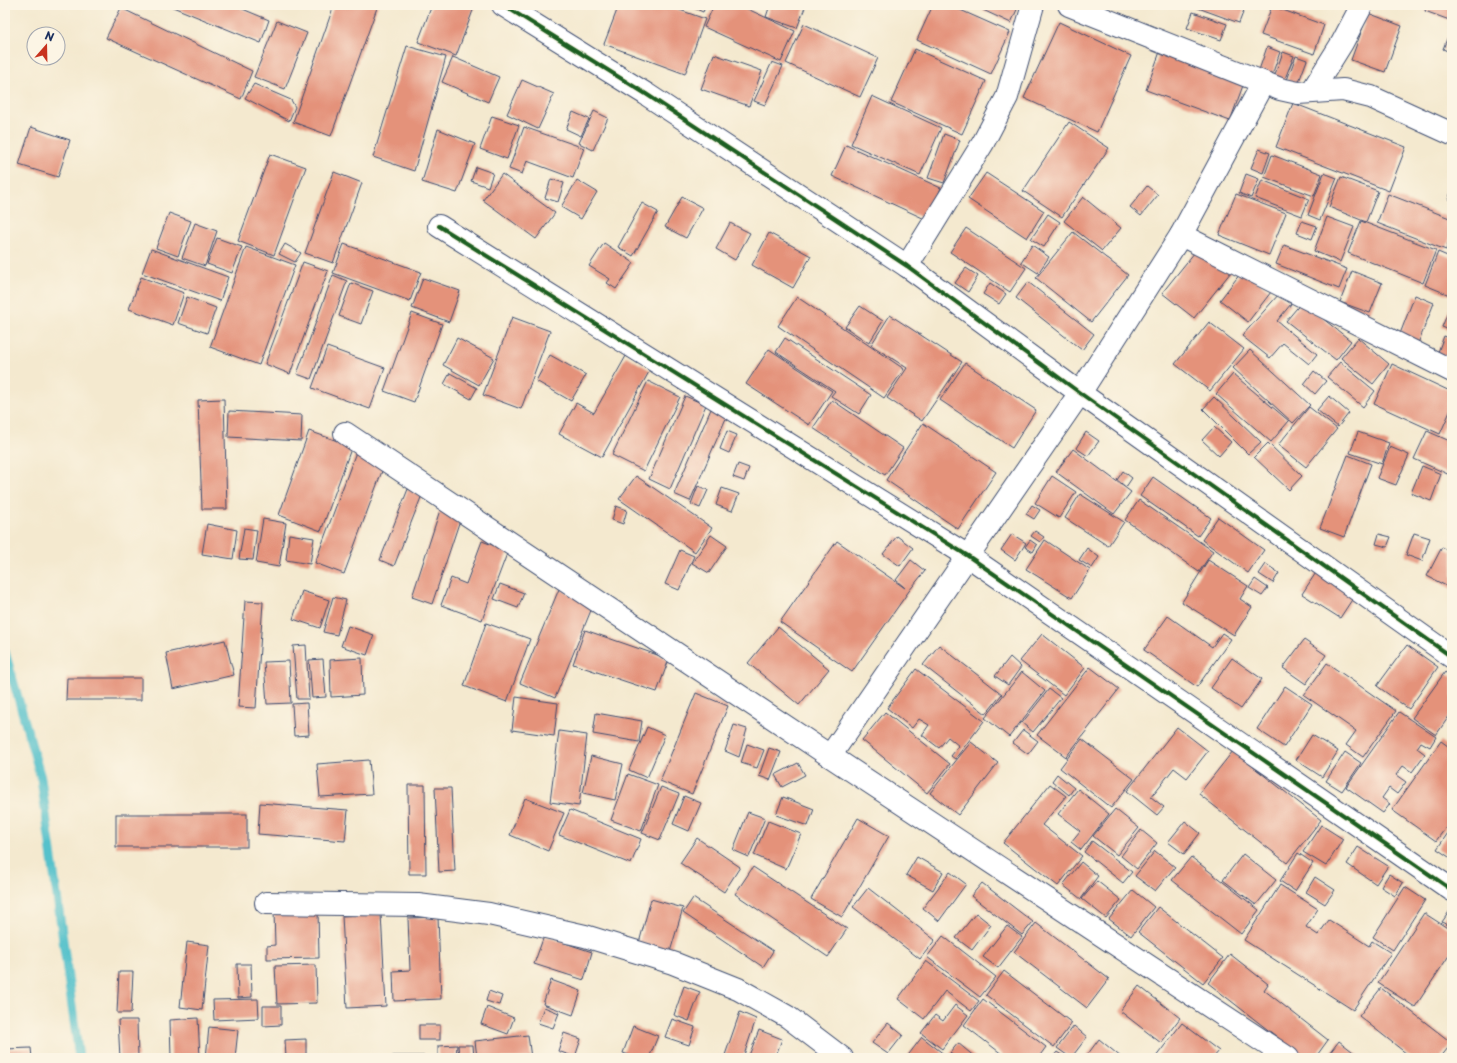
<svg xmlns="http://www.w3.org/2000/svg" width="1457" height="1063" font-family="'Playpen Sans',sans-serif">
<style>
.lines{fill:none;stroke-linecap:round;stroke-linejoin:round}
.stream{stroke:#54c1cb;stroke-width:9}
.building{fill:#e4927a}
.minor-casing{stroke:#3c4b6f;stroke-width:24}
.minor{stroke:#fff;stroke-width:22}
.cycleway-casing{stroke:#fcf5e5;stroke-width:6}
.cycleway{stroke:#1b5e20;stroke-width:4}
</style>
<rect width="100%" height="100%" fill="#fcf5e5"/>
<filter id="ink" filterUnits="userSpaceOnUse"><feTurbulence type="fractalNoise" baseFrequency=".025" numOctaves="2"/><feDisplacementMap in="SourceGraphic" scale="8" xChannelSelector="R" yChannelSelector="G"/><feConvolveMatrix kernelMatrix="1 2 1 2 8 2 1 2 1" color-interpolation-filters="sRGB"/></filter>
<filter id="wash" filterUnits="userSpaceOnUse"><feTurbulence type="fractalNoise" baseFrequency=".012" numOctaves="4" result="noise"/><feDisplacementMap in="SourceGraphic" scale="16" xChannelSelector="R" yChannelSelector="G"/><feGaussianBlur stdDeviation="0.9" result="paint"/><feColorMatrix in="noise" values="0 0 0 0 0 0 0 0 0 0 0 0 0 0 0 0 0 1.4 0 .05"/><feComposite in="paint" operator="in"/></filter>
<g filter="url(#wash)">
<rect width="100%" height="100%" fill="#f4e9cf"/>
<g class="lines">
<polyline class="stream" points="5,652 41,778 79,1058"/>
</g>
<g id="blocks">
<g class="building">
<polygon points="168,5 233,5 269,20 261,43"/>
<polygon points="334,5 378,5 331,136 293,122"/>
<polygon points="432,5 475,5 456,56 418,42"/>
<polygon points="619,5 666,5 705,19 685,74 604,44"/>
<polygon points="687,5 706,5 703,12"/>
<polygon points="714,5 739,5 795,31 781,62 704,27"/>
<polygon points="770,5 806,5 797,28 766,17"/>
<polygon points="933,5 949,5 1010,32 991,74 917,40"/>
<polygon points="985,5 1019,5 1011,23 983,10"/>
<polygon points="1190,5 1246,5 1239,23"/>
<polygon points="1427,5 1452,5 1452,21 1425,11"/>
<polygon points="1272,6 1324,25 1314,54 1261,35"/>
<polygon points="121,8 252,71 241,99 106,38"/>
<polygon points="1193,12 1227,24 1221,40 1187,28"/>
<polygon points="1368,13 1402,26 1385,72 1351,60"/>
<polygon points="277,21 307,33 285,89 254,77"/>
<polygon points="1059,22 1131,56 1097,132 1024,98"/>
<polygon points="804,24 878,58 860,97 786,63"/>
<polygon points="1452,26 1452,53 1443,49"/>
<polygon points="407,46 446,57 414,171 373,157"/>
<polygon points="1267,47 1280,52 1271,78 1258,73"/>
<polygon points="915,49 986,81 962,134 891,102"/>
<polygon points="1161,49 1245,80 1230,121 1146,90"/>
<polygon points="1283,52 1294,56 1284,81 1274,77"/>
<polygon points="714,54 762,71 749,106 701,89"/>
<polygon points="1296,56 1307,60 1298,84 1287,80"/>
<polygon points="453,57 499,77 488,102 442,82"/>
<polygon points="772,62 783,66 765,105 754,101"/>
<polygon points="522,80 554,94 538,129 507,114"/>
<polygon points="254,84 291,100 295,107 289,121 245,98"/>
<polygon points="872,96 941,128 920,175 851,144"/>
<polygon points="1293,103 1406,147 1389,191 1276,147"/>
<polygon points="594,111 608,118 593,150 579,143"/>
<polygon points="573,112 589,119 581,136 566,129"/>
<polygon points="492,116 519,125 507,159 480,149"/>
<polygon points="1069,122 1109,148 1062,217 1023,191"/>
<polygon points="31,127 70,140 58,177 19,165"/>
<polygon points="524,127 584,148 573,178 527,161 522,174 509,169"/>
<polygon points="438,129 475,144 457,193 422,182"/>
<polygon points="944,134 960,140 944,183 928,178"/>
<polygon points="846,145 941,188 927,220 832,176"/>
<polygon points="1259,149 1270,153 1263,173 1251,168"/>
<polygon points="270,154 306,167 274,255 238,241"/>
<polygon points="1272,155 1322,174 1314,196 1264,177"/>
<polygon points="476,167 493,173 488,187 471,181"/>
<polygon points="334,172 362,183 333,263 305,253"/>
<polygon points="986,173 1044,211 1027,238 968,199"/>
<polygon points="1324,173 1337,178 1320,220 1308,215"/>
<polygon points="502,174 555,213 536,239 483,200"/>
<polygon points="1246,174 1259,179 1251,198 1239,193"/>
<polygon points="1341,177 1378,191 1366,222 1329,207"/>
<polygon points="551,179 564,183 558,202 545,198"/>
<polygon points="577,180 597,192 581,219 561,207"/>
<polygon points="1262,180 1309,199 1302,216 1255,198"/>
<polygon points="1147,186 1158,195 1141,216 1130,207"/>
<polygon points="1452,190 1452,201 1448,199"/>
<polygon points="1236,194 1286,213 1269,255 1219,235"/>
<polygon points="1388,194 1452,219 1452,233 1446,250 1377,223"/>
<polygon points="682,197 703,208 686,238 665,227"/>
<polygon points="1083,197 1121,228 1102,251 1064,221"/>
<polygon points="642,203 658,212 633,256 618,247"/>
<polygon points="169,213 191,221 178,256 156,248"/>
<polygon points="1048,214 1060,222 1044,247 1031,239"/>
<polygon points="1327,217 1354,227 1340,262 1314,251"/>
<polygon points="1302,221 1317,226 1312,239 1297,233"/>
<polygon points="1361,221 1436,250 1423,283 1348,253"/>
<polygon points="195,223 217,231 205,266 182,258"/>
<polygon points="730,223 750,233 735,260 716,249"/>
<polygon points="966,228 1026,268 1010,292 950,252"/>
<polygon points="1073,232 1128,275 1091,322 1036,278"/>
<polygon points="769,233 811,256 793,288 752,265"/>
<polygon points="217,238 242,247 232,273 207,264"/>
<polygon points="604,243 634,263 616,289 607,283 610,279 589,266"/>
<polygon points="285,244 301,253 295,262 279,254"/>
<polygon points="344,244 421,272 410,301 333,273"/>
<polygon points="1032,245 1049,257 1038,273 1021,262"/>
<polygon points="1284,245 1347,269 1339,289 1276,264"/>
<polygon points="246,247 295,265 259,365 210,347"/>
<polygon points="1199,247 1231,272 1194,318 1162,293"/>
<polygon points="151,249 228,277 220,301 142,273"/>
<polygon points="1438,252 1452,258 1452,296 1425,285"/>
<polygon points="303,262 328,271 290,374 265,364"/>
<polygon points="966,268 978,276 968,292 955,283"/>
<polygon points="1243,270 1271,292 1248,322 1220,300"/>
<polygon points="1352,271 1382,283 1370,313 1340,302"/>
<polygon points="333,275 347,281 311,379 297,374"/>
<polygon points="141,277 184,293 173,325 129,309"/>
<polygon points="423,278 460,291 449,322 412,308"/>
<polygon points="1028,282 1094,334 1082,350 1016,298"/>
<polygon points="351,283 373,291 361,324 339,316"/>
<polygon points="990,283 1006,294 999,304 983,294"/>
<polygon points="1279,294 1291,304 1277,321 1317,354 1309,364 1283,343 1270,358 1242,336"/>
<polygon points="1415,295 1434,303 1417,346 1398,339"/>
<polygon points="187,297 216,308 207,333 178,323"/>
<polygon points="797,297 904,369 884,398 778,326"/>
<polygon points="1302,302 1351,341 1336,360 1286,321"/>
<polygon points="1452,302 1452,331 1442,327"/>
<polygon points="860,306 883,321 869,343 845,327"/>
<polygon points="412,313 442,324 414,402 384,391"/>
<polygon points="890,315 962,362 922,421 887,398 907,368 871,345"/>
<polygon points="512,317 550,331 521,409 483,395"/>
<polygon points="1209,322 1244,349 1210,391 1175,364"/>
<polygon points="1444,336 1452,339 1452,367 1435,360"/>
<polygon points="457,338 494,358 479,385 443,365"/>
<polygon points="785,338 871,395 859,414 831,396 835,391 776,352"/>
<polygon points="1358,338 1389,364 1373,384 1341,358"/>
<polygon points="327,347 385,368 370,409 312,388"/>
<polygon points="769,349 832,391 809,425 746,384"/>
<polygon points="1250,350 1310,405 1293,423 1233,368"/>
<polygon points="550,355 586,375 571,401 536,381"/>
<polygon points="626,356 650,370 602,457 559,434 576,403 594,413"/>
<polygon points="1340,362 1375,391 1363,407 1327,377"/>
<polygon points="965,363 1036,410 1012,448 940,400"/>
<polygon points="1392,364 1452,392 1452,407 1440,434 1374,404"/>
<polygon points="1314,371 1326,381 1315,394 1304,384"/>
<polygon points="450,373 477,388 471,399 444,384"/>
<polygon points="1233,374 1289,421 1271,442 1216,394"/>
<polygon points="648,381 680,397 644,471 612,455"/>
<polygon points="685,396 706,405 670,489 649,479"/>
<polygon points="1329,396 1349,413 1338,427 1317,410"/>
<polygon points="1214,397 1261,442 1248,454 1203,409"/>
<polygon points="224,399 227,509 202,509 198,400"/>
<polygon points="832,400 903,448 885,475 813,428"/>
<polygon points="1309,407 1337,429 1306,467 1278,445"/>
<polygon points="711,409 727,416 690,501 674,494"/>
<polygon points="229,411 302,415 301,441 228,437"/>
<polygon points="923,423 996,472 958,529 886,480"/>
<polygon points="1214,427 1231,442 1219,456 1202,440"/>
<polygon points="309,431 352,446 321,531 279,515"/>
<polygon points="727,431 737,435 729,453 720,449"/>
<polygon points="1427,431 1452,442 1452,476 1414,459"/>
<polygon points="1086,432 1099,441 1088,456 1076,448"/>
<polygon points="1358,432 1389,443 1382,464 1350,453"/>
<polygon points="1268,443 1302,476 1289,490 1254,457"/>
<polygon points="1390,447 1409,455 1396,485 1377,478"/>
<polygon points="1073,449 1131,492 1114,514 1056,472"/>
<polygon points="356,452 385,463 344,574 315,563"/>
<polygon points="1348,455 1371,464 1344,537 1320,528"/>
<polygon points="738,464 749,468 744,481 733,477"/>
<polygon points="1422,466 1441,474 1431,501 1411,493"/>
<polygon points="1123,471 1132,478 1126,487 1117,480"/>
<polygon points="636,476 712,528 695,552 619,499"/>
<polygon points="1052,476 1076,492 1059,518 1035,503"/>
<polygon points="1153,477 1211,518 1198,536 1140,496"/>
<polygon points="698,486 708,490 700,508 691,504"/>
<polygon points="722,488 739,494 732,511 716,505"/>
<polygon points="408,489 422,495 394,566 380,560"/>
<polygon points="1080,494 1124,522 1108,546 1065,518"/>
<polygon points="1139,500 1213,551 1199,572 1125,520"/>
<polygon points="1032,505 1040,510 1034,519 1026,514"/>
<polygon points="616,506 627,510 623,524 612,520"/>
<polygon points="440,510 461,517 432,604 412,597"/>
<polygon points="1218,517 1264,550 1248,573 1202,540"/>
<polygon points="263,519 286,523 279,567 256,563"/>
<polygon points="207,524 237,530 233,559 202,554"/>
<polygon points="244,528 257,530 253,560 239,559"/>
<polygon points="1035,531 1044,537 1040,542 1031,536"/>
<polygon points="1414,533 1430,538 1422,561 1406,555"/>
<polygon points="289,534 314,538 310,564 286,560"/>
<polygon points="1012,534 1026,543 1015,560 1001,550"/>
<polygon points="1379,534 1391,537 1387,547 1376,544"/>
<polygon points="711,535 727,546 709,573 692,563"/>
<polygon points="897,536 913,548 900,566 883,554"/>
<polygon points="1030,540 1037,545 1033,552 1025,547"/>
<polygon points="1045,540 1090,570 1072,598 1026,569"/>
<polygon points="482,541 508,551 482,620 441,605 451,578 466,584"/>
<polygon points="837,541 905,588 896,580 911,560 925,571 909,591 852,672 780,622"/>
<polygon points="1442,547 1452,552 1452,589 1427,576"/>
<polygon points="1087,548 1099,557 1092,568 1079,560"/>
<polygon points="680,550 694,556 679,590 665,584"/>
<polygon points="1208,560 1248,586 1240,599 1252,607 1234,635 1182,602"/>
<polygon points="1266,564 1279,573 1273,583 1259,574"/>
<polygon points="1319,568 1357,592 1340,618 1302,594"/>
<polygon points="1255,579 1268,588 1262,596 1249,588"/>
<polygon points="500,584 524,593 518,608 494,599"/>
<polygon points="559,589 594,603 555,698 520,683"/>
<polygon points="302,591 329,600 320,628 293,619"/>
<polygon points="333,597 346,600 337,635 323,632"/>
<polygon points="245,601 263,602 256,708 238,707"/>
<polygon points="1168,616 1212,647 1222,633 1231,639 1197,687 1144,650"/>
<polygon points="486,623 530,639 507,702 464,686"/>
<polygon points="348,626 374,635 367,655 341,646"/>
<polygon points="778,627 829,669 799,705 748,663"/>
<polygon points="585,630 669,659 657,692 573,664"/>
<polygon points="1042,634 1085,668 1064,695 1020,661"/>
<polygon points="225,640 234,675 173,689 166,653"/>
<polygon points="1304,640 1326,655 1306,684 1283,668"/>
<polygon points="306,645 309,699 297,699 293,646"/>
<polygon points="939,645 1002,694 986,714 923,665"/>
<polygon points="1407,645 1438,667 1409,709 1377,686"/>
<polygon points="1010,657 1021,667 1008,685 995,676"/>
<polygon points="362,658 363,695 331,697 330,660"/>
<polygon points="1232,658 1262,679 1241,709 1211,688"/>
<polygon points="323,659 326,697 312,698 309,660"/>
<polygon points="289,661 291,703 267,704 264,662"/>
<polygon points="1327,663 1396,711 1363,757 1346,745 1356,731 1304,695"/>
<polygon points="1090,667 1119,689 1066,757 1037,735"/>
<polygon points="916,669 984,721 955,759 951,756 959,746 948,737 939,748 922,735 929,725 919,719 912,728 887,708"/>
<polygon points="1022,672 1045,691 1009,737 985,718"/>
<polygon points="1445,672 1452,677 1452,712 1436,735 1412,718"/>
<polygon points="67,678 141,678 141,700 66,700"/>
<polygon points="1285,686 1312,704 1284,747 1257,729"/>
<polygon points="1049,689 1061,698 1033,732 1022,723"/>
<polygon points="696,693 728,706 692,794 660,781"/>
<polygon points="516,697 558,703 554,736 512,730"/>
<polygon points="307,703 309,735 294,736 292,704"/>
<polygon points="885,712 950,764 927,793 862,740"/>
<polygon points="1399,712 1436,737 1430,747 1421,742 1417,748 1425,754 1412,772 1403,766 1396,775 1406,782 1397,794 1389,788 1382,798 1390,804 1383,813 1346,787"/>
<polygon points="596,713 642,721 639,742 593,734"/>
<polygon points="734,725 747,729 739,757 725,751"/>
<polygon points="647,727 665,735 647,778 629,770"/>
<polygon points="1177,727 1208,751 1187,778 1174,768 1151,797 1164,807 1157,815 1127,791"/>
<polygon points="1023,730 1038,741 1028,754 1013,743"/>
<polygon points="559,731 587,735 579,806 550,802"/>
<polygon points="1312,735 1338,751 1322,777 1296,760"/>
<polygon points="1082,739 1134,779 1111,808 1060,768"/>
<polygon points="1441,741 1452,749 1452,819 1436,841 1392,810"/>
<polygon points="971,742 998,763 958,815 930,793"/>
<polygon points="747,744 764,750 757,768 741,763"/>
<polygon points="769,748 781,752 770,780 759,776"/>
<polygon points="1233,751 1321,820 1287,863 1199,794"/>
<polygon points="1345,752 1361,763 1342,791 1326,781"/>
<polygon points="591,756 623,764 615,800 583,793"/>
<polygon points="369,760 372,794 320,797 317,764"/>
<polygon points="798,763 805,775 782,787 775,775"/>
<polygon points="628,774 658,785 641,831 611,820"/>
<polygon points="1057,774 1074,788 1069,795 1052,781"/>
<polygon points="1050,784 1066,796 1042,825 1082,856 1058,886 1003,843"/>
<polygon points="408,785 425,785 426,874 409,874"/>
<polygon points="661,787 679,794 660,840 642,833"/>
<polygon points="435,788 451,788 455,871 439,872"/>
<polygon points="1078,789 1109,814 1081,850 1071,842 1080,831 1058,814"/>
<polygon points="684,796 701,803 689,831 673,824"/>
<polygon points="783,797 814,809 808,826 776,815"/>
<polygon points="525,798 564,813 548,851 510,835"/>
<polygon points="260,803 348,810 345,841 258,834"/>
<polygon points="1115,809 1139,828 1117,855 1093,836"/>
<polygon points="570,810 641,839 631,864 559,835"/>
<polygon points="748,812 765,818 749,857 733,850"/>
<rect x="116" y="814" width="131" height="33"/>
<polygon points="858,818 889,836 842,917 811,899"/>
<polygon points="768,821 801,834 786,869 754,855"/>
<polygon points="1185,821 1200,833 1184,854 1168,842"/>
<polygon points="1321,825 1343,839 1326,866 1303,852"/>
<polygon points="1452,827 1452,859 1437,849"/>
<polygon points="1141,830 1157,843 1137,869 1121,856"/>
<polygon points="697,838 740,867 724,892 680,863"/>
<polygon points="1092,841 1132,872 1123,883 1084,852"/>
<polygon points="1358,847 1388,866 1376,884 1347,864"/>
<polygon points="1155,851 1175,867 1155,891 1135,876"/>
<polygon points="1298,853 1313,863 1295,891 1280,881"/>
<polygon points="1243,854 1276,880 1256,905 1223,880"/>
<polygon points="917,857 943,872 933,890 906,875"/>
<polygon points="1191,857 1259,910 1241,934 1172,880"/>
<polygon points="1081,862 1098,876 1081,899 1063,885"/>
<polygon points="753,867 847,929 828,957 735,894"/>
<polygon points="950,872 966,884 939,921 923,908"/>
<polygon points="1389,874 1403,883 1395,896 1381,887"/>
<polygon points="1315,877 1335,890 1325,904 1306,892"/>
<polygon points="1097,881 1121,900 1106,918 1082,899"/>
<polygon points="982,883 1033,922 1022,935 971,896"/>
<polygon points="1280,885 1318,909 1306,927 1318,935 1329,920 1369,946 1372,941 1391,953 1353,1010 1244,940"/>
<polygon points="1405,887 1425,900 1393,950 1373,937"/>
<polygon points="868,888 935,940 920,959 853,907"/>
<polygon points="1133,890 1154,907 1131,936 1109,919"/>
<polygon points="693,898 773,951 763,967 683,913"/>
<polygon points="651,899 683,908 670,952 639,943"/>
<polygon points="1158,907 1223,958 1203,983 1138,932"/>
<polygon points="1451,909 1452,910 1452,928 1442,922"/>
<polygon points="318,910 319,958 267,959 267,946 275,945 274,911"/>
<polygon points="976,913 991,925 972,950 956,938"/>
<polygon points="1424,913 1452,931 1452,951 1415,1007 1378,983"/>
<polygon points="381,914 386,1006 347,1008 342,916"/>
<polygon points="438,917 441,999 394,1001 393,971 410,970 408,918"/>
<polygon points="1036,923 1109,979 1087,1008 1014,952"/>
<polygon points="1007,926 1022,937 998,968 983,957"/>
<polygon points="544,936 592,952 584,980 534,964"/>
<polygon points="943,936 996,977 980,997 927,957"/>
<polygon points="187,942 209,945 202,1010 180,1007"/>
<polygon points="1230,954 1268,984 1264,990 1328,1040 1315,1058 1304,1058 1208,983"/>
<polygon points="926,961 979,1001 971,1011 945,991 924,1019 898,999"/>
<polygon points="237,964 251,964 252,997 238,998"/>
<polygon points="316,965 317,1003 277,1004 275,966"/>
<polygon points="1004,971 1072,1023 1054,1047 986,995"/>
<polygon points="119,972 133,972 131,1013 117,1013"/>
<polygon points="551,980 581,991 573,1015 543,1004"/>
<polygon points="684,986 700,992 689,1021 674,1015"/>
<polygon points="1139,986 1180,1018 1161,1043 1120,1011"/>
<polygon points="1381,988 1452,1043 1440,1058 1412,1058 1359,1016"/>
<polygon points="489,991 502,996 499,1005 486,1001"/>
<polygon points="258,999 259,1018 214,1020 213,1000"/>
<polygon points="983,999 1046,1047 1038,1058 1007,1058 964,1025"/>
<polygon points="955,1005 968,1015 942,1049 921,1033 935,1015 943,1021"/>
<polygon points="263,1006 281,1006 281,1025 263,1026"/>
<polygon points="487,1007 514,1018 508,1034 481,1024"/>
<polygon points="544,1007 559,1013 553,1028 538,1023"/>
<polygon points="740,1012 756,1019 743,1058 724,1058"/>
<polygon points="198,1018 200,1058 171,1058 170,1020"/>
<polygon points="672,1019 695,1027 689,1045 665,1037"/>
<polygon points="118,1020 137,1020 138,1058 120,1058"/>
<polygon points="888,1023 903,1035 888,1054 872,1043"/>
<polygon points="1182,1023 1219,1051 1213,1058 1155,1058"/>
<rect x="419" y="1025" width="21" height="15"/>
<polygon points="633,1026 658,1036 649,1058 637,1058 623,1053"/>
<polygon points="1074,1026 1087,1037 1071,1058 1057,1048"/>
<polygon points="209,1027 238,1030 235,1058 206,1058"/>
<polygon points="759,1030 782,1039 775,1058 748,1058"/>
<polygon points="564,1033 581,1039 575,1057 558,1051"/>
<polygon points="528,1035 531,1058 477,1058 475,1041"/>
<polygon points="922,1037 945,1055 943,1058 906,1058"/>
<polygon points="306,1039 306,1058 286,1058 285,1040"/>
<polygon points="1099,1039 1122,1058 1085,1058"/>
<polygon points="1339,1041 1361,1058 1326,1058"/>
<polygon points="958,1043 976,1058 956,1058 950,1053"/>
<polygon points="457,1045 456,1058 438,1058 438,1046"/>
<polygon points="458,1045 473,1045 474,1058 459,1058"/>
<polygon points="31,1048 32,1058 5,1058 5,1049"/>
<polygon points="1057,1052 1066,1058 1052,1058"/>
<rect x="393" y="1056" width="40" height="2"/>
</g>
</g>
</g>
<g filter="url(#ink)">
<use href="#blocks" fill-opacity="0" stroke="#3c4b6f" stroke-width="1"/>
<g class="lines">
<g class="minor-casing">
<g id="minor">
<polyline points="503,5 646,94 907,266 1080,393 1452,657"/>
<polyline points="1069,5 1280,89 1298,93 1343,90 1371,97 1452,134"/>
<polyline points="1312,91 1342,43 1362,5"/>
<polyline points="439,226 968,556 1452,890"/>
<polyline points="1181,235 1452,371"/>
<polyline points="907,266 983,143 1007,97 1033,5"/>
<polyline points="345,433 830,756 1288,1058"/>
<polyline points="830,756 1080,393 1181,235 1263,83"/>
<polyline points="266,903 418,905 489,914 585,936 673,963 738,989 788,1017 842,1058"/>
</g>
</g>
<use href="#minor" class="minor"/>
<g class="cycleway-casing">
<g id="cycleway">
<polyline points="503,5 646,94 907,266 1080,393 1452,657"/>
<polyline points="439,226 968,556 1452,890"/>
</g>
</g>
<use href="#cycleway" class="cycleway"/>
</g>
</g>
<rect width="1457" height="1063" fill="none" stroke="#fcf5e5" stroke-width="20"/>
<g transform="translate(46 46) rotate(20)"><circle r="19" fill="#fcf5e5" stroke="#a2a6af"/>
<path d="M0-3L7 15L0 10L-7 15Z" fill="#c8321e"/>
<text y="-6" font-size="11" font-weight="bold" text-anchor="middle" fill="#1b2f5e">N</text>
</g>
</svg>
